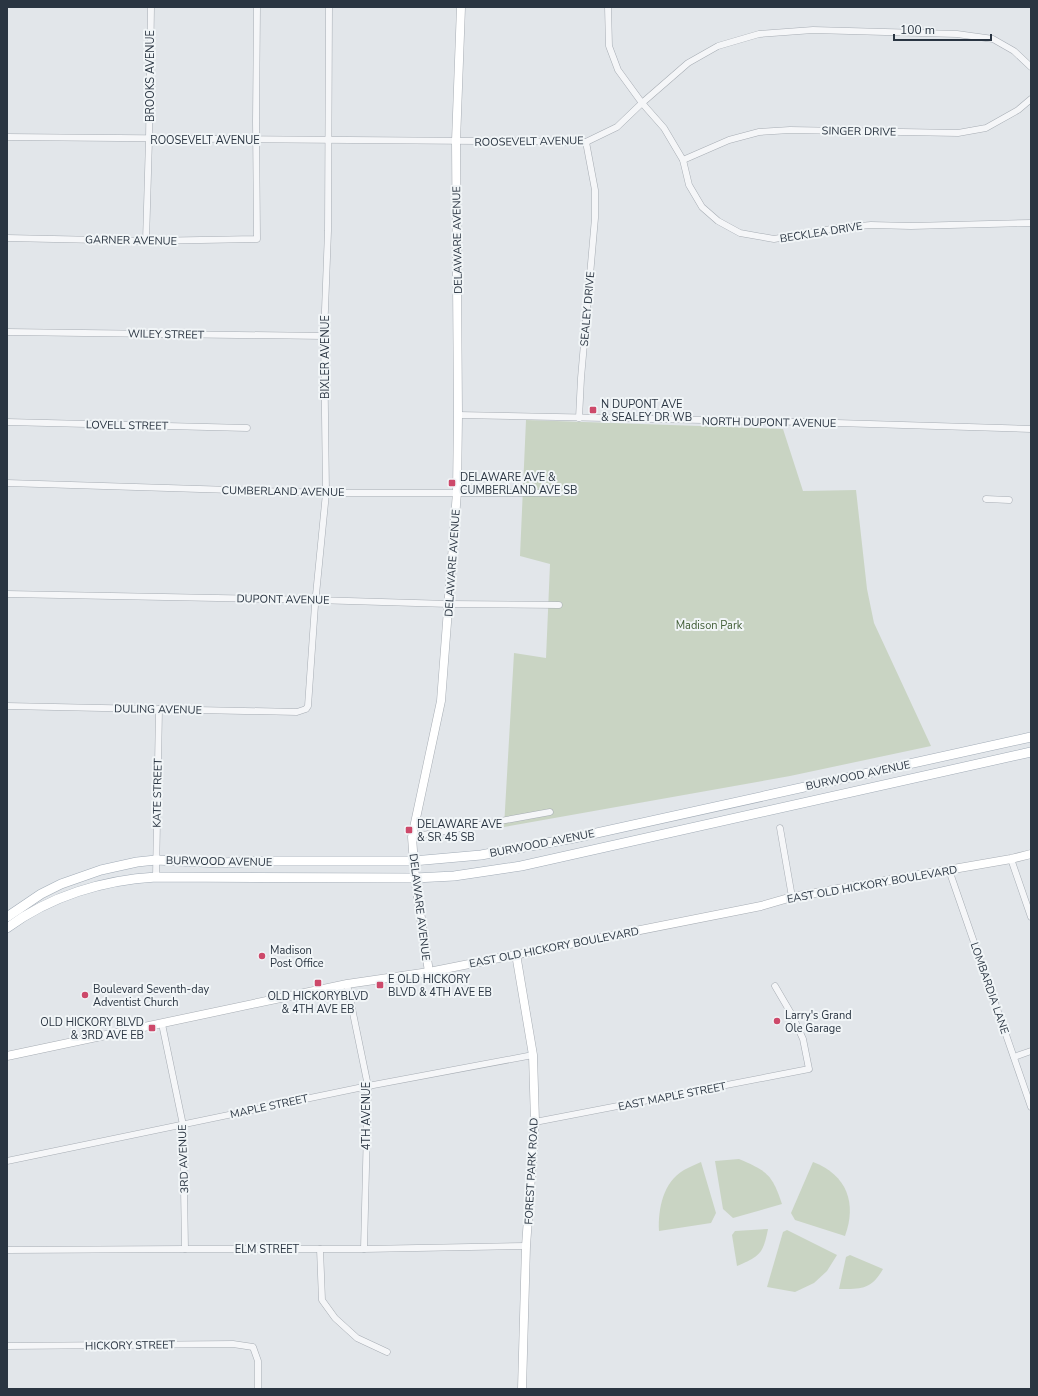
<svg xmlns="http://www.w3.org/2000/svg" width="1038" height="1396" font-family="'Nunito Sans',sans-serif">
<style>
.green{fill:#c9d4c3}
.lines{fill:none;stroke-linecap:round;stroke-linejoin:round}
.street-casing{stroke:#a7adb4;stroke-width:7}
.secondary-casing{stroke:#a7adb4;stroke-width:9}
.primary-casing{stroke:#a1abb6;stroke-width:10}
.street{stroke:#f5f6f8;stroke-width:6}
.secondary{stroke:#fff;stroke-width:8}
.primary{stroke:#fff;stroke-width:9}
.poi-dot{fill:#cd496a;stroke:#f1f5f7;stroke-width:1.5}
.labels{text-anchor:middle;stroke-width:4;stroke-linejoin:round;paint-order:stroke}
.street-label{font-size:11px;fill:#2a3542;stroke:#f1f5f7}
.poi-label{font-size:11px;fill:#2a3542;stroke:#f1f5f7;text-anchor:start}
.park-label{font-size:11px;fill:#425e37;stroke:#f1f5f7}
</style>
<rect width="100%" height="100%" fill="#e2e6ea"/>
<g class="green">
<polygon points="526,420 783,429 803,491 856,490 867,589 874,623 931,746 790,776 504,827 514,653 546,658 550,564 520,556"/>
<path d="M739,1159C767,1171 772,1174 782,1204L733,1218L723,1209L715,1161Z"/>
<path d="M701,1162L716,1213L711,1223L659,1231C658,1209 663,1182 684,1170C689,1167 695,1165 701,1162Z"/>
<path d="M813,1162C847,1175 857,1203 845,1236L795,1220L791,1213Z"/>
<path d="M768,1229C763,1254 760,1256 737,1266L732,1235L735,1231Z"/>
<polygon points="787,1230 837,1255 827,1271 814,1283 795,1292 767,1287 783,1232"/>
<path d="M850,1255L883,1269C871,1290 861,1289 839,1289L846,1257Z"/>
</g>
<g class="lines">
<g class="street-casing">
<g id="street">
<polyline points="608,7 609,46 618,70 642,103 664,128 683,160 689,185 702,207 718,221 740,233 774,239 837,228 871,225 911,226 1031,223"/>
<polyline points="7,137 586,142 617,127 642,103 688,63 718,46 759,34 813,30 957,34 993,39 1014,51 1031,67"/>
<polyline points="683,160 729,140 759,132 790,130 958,133 986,128 1018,110 1031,99"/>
<polyline points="7,238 146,241 257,239 256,121 257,7"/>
<polyline points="146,241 149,139 151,7"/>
<polyline points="7,332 324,336"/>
<polyline points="458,415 804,422 1031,429"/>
<polyline points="579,418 581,378 595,218 595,190 586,142"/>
<polyline points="7,422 247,428"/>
<polyline points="7,483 326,493 559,493"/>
<polyline points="986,499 1009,500"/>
<polyline points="7,594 315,600 449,604 559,605"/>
<polyline points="7,706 297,712 306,709 308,706 315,605 326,493 324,336 328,231 329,7"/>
<polyline points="780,828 792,897"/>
<polyline points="412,837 550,812"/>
<polyline points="1011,859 1031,917"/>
<polyline points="949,870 1031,1107"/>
<polyline points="156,877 159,709"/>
<polyline points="347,984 368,1086 364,1249"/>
<polyline points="162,1024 183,1125 185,1249"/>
<polyline points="1014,1057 1031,1051"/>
<polyline points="535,1122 809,1069 803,1039 792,1015 775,986"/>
<polyline points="7,1161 368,1086 533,1055"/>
<polyline points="320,1249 322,1300 335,1318 357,1338 387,1352"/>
<polyline points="7,1250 185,1249 364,1249 526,1246"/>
<polyline points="7,1346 233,1344 253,1347 258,1361 258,1389"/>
</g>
</g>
<g class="secondary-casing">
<g id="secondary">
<polyline points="516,954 533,1055 535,1122 526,1246 522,1389"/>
<polyline points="429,972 415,878 412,837 441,701 457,492 458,415 456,141 461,7"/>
<polyline points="7,1056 347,984 429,972 761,906 792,897 1011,859 1031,854"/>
</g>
</g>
<g class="primary-casing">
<g id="primary">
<polyline points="7,917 41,894 61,884 101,870 137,862 156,860 221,863 272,861 413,861 481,855 574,838 1031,737"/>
<path d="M7,928C50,896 103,880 156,877L415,878L454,876L521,866L1031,752"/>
</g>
</g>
<use href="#street" class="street"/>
<use href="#secondary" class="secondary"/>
<use href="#primary" class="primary"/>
</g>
<g class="poi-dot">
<rect x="589" y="406" width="8" height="8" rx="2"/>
<rect x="448" y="479" width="8" height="8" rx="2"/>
<rect x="405" y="826" width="8" height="8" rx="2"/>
<circle cx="262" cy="956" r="4"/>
<rect x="314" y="979" width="8" height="8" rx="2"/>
<rect x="376" y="981" width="8" height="8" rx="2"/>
<circle cx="85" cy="995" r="4"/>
<circle cx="777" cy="1021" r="4"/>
<rect x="148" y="1024" width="8" height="8" rx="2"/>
</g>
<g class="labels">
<g class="street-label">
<text transform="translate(150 76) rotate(-90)" y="4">BROOKS AVENUE</text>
<text transform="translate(859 131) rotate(1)" y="4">SINGER DRIVE</text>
<text x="205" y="144">ROOSEVELT AVENUE</text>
<text transform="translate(529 141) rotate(-1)" y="4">ROOSEVELT AVENUE</text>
<text transform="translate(821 232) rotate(-9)" y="4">BECKLEA DRIVE</text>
<text transform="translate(131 240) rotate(1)" y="4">GARNER AVENUE</text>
<text transform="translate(457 240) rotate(-91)" y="4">DELAWARE AVENUE</text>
<text transform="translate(587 309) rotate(-85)" y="4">SEALEY DRIVE</text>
<text transform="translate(166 334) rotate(1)" y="4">WILEY STREET</text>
<text transform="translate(325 357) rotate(-90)" y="4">BIXLER AVENUE</text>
<text transform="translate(769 422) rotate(1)" y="4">NORTH DUPONT AVENUE</text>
<text transform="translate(127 425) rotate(1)" y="4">LOVELL STREET</text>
<text transform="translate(283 491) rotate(1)" y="4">CUMBERLAND AVENUE</text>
<text transform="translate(452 563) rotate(-86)" y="4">DELAWARE AVENUE</text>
<text transform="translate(283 599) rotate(1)" y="4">DUPONT AVENUE</text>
<text transform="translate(158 709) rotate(1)" y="4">DULING AVENUE</text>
<text transform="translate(858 775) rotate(-12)" y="4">BURWOOD AVENUE</text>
<text transform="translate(157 793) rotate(-89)" y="4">KATE STREET</text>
<text transform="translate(542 843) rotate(-11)" y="4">BURWOOD AVENUE</text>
<text transform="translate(219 861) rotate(1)" y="4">BURWOOD AVENUE</text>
<text transform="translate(872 884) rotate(-10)" y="4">EAST OLD HICKORY BOULEVARD</text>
<text transform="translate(420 907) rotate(83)" y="4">DELAWARE AVENUE</text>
<text transform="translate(554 947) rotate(-11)" y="4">EAST OLD HICKORY BOULEVARD</text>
<text transform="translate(990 988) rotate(71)" y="4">LOMBARDIA LANE</text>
<text transform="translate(672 1096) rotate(-11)" y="4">EAST MAPLE STREET</text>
<text transform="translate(269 1106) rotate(-12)" y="4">MAPLE STREET</text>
<text transform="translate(366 1116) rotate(-90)" y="4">4TH AVENUE</text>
<text transform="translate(183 1159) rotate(-92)" y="4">3RD AVENUE</text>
<text transform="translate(531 1171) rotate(-87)" y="4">FOREST PARK ROAD</text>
<text x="267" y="1253">ELM STREET</text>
<text transform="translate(130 1345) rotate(-1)" y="4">HICKORY STREET</text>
</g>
<g class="poi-label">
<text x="601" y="408">N DUPONT AVE<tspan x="601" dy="13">&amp; SEALEY DR WB</tspan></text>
<text x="460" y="481">DELAWARE AVE &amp;<tspan x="460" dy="13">CUMBERLAND AVE SB</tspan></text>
<text x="417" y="828">DELAWARE AVE<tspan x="417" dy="13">&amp; SR 45 SB</tspan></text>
<text x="270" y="954">Madison<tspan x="270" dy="13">Post Office</tspan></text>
<text x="388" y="983">E OLD HICKORY<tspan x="388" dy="13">BLVD &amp; 4TH AVE EB</tspan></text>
<text x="93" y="993">Boulevard Seventh-day<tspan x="93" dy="13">Adventist Church</tspan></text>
<text x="318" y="1000" text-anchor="middle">OLD HICKORYBLVD<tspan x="318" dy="13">&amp; 4TH AVE EB</tspan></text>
<text x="785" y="1019">Larry's Grand<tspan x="785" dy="13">Ole Garage</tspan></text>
<text x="144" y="1026" text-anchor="end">OLD HICKORY BLVD<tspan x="144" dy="13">&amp; 3RD AVE EB</tspan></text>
</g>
<g class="park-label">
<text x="709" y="629">Madison Park</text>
</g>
</g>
<rect width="1038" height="1396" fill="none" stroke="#2a3542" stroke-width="16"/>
<path d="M894 34v6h97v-6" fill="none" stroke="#2a3542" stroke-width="2"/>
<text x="900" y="34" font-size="12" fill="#2a3542" stroke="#f1f5f7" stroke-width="3" paint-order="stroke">100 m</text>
</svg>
